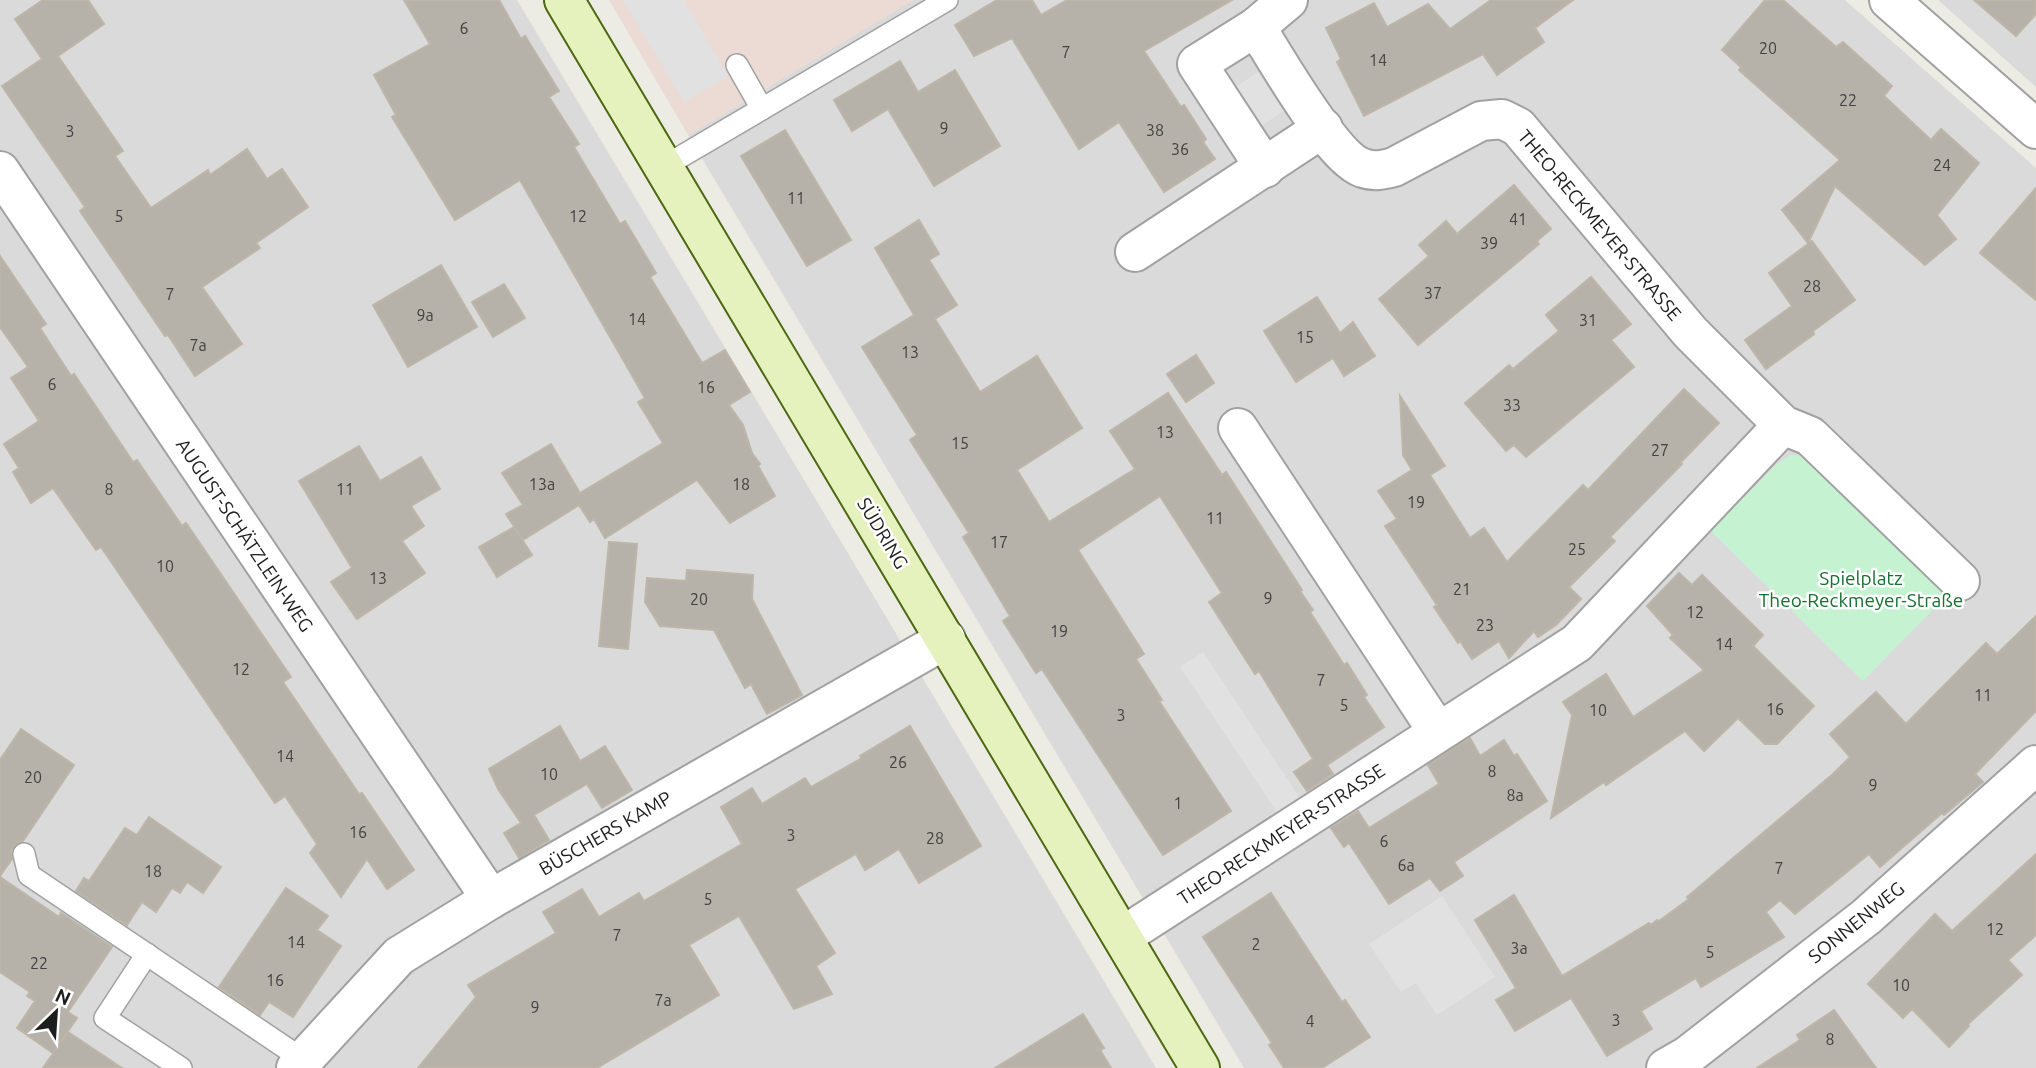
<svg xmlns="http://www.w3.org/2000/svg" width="2036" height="1068" font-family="Ubuntu,sans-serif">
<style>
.residential{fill:#dbdada}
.commercial{fill:#ecdad5}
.park{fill:#c5f3d2}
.parking{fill:#e1e1e1}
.building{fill:#b6b2aa;stroke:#bdb6a8;stroke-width:2}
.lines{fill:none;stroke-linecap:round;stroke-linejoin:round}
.lane-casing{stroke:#a1a1a1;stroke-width:24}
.street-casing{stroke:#a1a1a1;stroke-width:42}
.secondary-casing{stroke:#4c6810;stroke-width:42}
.lane{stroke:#fff;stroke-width:21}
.street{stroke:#fff;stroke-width:38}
.secondary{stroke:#e5f2bd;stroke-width:38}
.labels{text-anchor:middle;stroke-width:5;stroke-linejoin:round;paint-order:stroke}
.number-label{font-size:16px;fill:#434240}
.street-label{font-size:19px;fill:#1d1d1d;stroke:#fff}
.park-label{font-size:19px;fill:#176f30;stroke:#fff}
</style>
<rect width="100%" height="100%" fill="#edece4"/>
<g class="residential">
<polygon points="0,0 517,0 1156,1068 0,1068"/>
<polygon points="913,0 1845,0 2036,168 2036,1068 1244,1068 688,135"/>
<polygon points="1938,0 2036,0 2036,87"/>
</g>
<polygon class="commercial" points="609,0 913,0 688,135"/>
<polygon class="park" points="1791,455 1811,457 1952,590 1863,681 1711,531 1777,464"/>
<g class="parking">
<polygon points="623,0 684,0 728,76 684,102"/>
<polygon points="1258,72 1284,111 1259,127 1234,88"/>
<polygon points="1203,652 1299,797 1277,812 1180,667"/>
<polygon points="1442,896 1495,977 1437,1015 1416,983 1401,992 1369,944"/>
</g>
<g class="building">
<polygon points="43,0 88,0 104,24 58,56 123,151 115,156 151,208 208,170 210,175 247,149 267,179 282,169 308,207 256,243 260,248 202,287 242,344 195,376 168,335 165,336 80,211 85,207 2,86 42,59 15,19"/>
<polygon points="404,0 499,0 521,39 525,36 559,91 549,97 579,144 574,147 620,224 625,221 656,273 650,277 702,363 725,350 750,392 729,405 743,425 752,453 760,464 758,466 775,496 730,523 697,480 605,538 594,519 590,522 579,505 523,540 506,514 523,505 502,473 551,444 580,493 663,443 638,402 645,398 520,180 455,220 392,117 396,115 374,75 430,44"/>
<polygon points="997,0 1032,0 1041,15 1067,0 1232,0 1144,51 1181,107 1184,105 1206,139 1203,142 1215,159 1164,192 1119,122 1079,149 1012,38 974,56 955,25"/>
<polygon points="1491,0 1573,0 1535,28 1544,42 1497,75 1483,54 1364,116 1337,62 1341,59 1326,28 1374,3 1387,27 1428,4 1450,29"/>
<polygon points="1765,0 1783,0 1836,47 1843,42 1892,86 1884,96 1931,140 1941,129 1979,163 1937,215 1956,239 1925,265 1835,186 1808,243 1782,210 1840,160 1739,70 1741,67 1722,50"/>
<polygon points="1974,0 2036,0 2036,14 2016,36"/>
<polygon points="900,61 918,92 955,70 1000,146 934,186 888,109 852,131 834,100"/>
<polygon points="785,130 851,240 807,266 741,156"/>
<polygon points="1514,185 1551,229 1537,241 1539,244 1418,345 1379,299 1429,256 1419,245 1446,221 1457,234"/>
<polygon points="2036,188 2036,300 1980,253"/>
<polygon points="919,220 939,254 929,260 957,305 935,319 980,392 1037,356 1082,428 1017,470 1049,522 1135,469 1110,431 1168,393 1222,475 1226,472 1302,590 1300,591 1313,610 1310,612 1344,665 1347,663 1367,695 1364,697 1384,727 1327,765 1333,774 1307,791 1294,772 1313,759 1259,671 1255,674 1209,602 1222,593 1160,496 1078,550 1144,654 1136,659 1162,700 1159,701 1231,811 1163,855 1042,669 1036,673 1003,621 1010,616 963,537 969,533 910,440 917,435 862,347 914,315 875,248"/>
<polygon points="1812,241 1855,300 1813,331 1814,334 1766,369 1745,340 1792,306 1769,273"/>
<polygon points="0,256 46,324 40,328 71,376 74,374 133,462 137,460 182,526 186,523 291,677 283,682 359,794 362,793 414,870 387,889 367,859 341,897 310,853 317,844 285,796 275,803 101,547 96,550 53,488 31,503 13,472 19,468 4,444 39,421 11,378 28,367 0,327"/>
<polygon points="441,265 477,327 408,367 373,305"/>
<polygon points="1591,277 1631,324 1611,340 1634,367 1526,457 1514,445 1506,451 1465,403 1509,365 1513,369 1559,331 1546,315"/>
<polygon points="504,284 525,318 493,337 472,302"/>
<polygon points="1317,297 1340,333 1353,322 1375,356 1344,376 1333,358 1296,382 1264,331"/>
<polygon points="1196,355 1214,383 1186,402 1167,374"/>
<polygon points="1684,389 1719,423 1680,463 1682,464 1610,537 1615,541 1569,587 1581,599 1556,625 1538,637 1534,631 1509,658 1499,641 1472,659 1460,641 1458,643 1434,607 1437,605 1385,526 1397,519 1378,491 1412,470 1403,455 1400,396 1445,466 1430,475 1470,538 1484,528 1507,562 1583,485 1588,490"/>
<polygon points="359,446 380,481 421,457 440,489 411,506 424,526 402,541 425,573 357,619 331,582 352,568 299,481"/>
<polygon points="514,527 532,555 497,577 479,547"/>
<polygon points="609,542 637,544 628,649 599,646"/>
<polygon points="687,570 753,575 752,599 802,695 767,714 751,684 745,688 714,630 660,626 645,602 647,578 686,581"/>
<polygon points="1679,573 1692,585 1702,575 1763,635 1753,646 1814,706 1777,744 1765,744 1738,718 1704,751 1685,731 1606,785 1604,782 1551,818 1572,715 1563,702 1606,674 1633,717 1704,670 1670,638 1673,635 1647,606"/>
<polygon points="2036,616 2036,711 1975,774 1983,782 1944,815 1942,813 1880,867 1869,854 1795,914 1780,900 1766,912 1784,937 1701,987 1696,978 1641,1011 1652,1029 1607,1056 1571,998 1515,1031 1496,1000 1516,988 1475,920 1514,895 1562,976 1649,923 1651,925 1657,920 1659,921 1689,899 1687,897 1833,774 1850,757 1830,734 1876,692 1906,724 1986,643 1997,654"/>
<polygon points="560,726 580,761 605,746 632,790 602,808 587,784 534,815 549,840 519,858 504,833 521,823 498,789 489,769"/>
<polygon points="910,726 981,846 919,883 899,849 865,870 856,854 795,889 835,953 816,966 832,994 794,1009 739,916 689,945 719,995 597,1068 418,1068 476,997 468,985 556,933 543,912 582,889 599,917 639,893 644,901 742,844 721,807 752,788 762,804 805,778 811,787 862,758 860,756"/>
<polygon points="21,729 74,765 23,841 15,845 11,851 12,859 0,876 0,760"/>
<polygon points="1470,738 1480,756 1504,740 1514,756 1517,754 1547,801 1454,862 1463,876 1440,891 1430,878 1389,904 1349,843 1344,847 1331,828 1358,811 1369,828 1439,784 1428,765"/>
<polygon points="149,817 221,867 203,893 187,882 180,893 172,888 156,912 142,902 127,925 76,891 84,878 89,881 125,828 137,835"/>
<polygon points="2036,854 2036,935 2008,960 2022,975 1968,1024 1969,1026 1949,1047 1912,1009 1903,1018 1868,984 1935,914 1952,931"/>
<polygon points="0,877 59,917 61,913 112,947 68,1012 77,1018 53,1053 17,1028 35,1001 27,996 30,992 0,972"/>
<polygon points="286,888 328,916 317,930 341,946 293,1017 269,1002 260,1015 219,987"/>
<polygon points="1271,893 1342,1002 1345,1000 1370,1037 1322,1068 1284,1068 1269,1045 1272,1043 1203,937"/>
<polygon points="1834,1010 1876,1068 1757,1068 1800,1040 1797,1035"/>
<polygon points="1083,1014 1104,1048 1100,1050 1111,1068 995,1068"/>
<polygon points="68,1032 122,1068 43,1068"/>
</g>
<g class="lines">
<g class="lane-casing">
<g id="lane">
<polyline points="737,65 762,109"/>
<polyline points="665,166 947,0"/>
<polyline points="24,854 29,875 311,1065"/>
<polyline points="147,954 105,1018 181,1068"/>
</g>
</g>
<g class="street-casing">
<g id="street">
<polyline points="1889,0 2036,129"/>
<path d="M1256,27C1275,57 1333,159 1363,168C1374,172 1383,170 1394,167L1481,121L1502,119L1518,127L1690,332L1783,425L1810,436L1960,581"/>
<polyline points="1265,168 1197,64 1256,27 1288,0"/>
<polyline points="0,171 491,899"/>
<polyline points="1135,252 1323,128"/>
<polyline points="1238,428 1438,732"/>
<polyline points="1123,936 1577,643 1783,425"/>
<polyline points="296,1068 399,956 491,899 946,639"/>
<polyline points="1666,1068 1687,1056 1866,917 2036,765"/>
</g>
</g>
<g class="secondary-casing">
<polyline id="secondary" points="564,0 1200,1068"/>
</g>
<use href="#lane" class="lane"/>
<use href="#street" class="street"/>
<use href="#secondary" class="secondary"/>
</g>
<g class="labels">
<g class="number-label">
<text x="464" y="34">6</text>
<text x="1768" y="54">20</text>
<text x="1066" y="58">7</text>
<text x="1378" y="66">14</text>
<text x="1848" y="106">22</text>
<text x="944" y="134">9</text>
<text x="1155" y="136">38</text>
<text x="70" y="137">3</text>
<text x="1180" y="155">36</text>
<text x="1942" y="171">24</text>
<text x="796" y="204">11</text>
<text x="119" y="222">5</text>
<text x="578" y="222">12</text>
<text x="1518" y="225">41</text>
<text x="1489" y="249">39</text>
<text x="1812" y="292">28</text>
<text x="1433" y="299">37</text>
<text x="170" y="300">7</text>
<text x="425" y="321">9a</text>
<text x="637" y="325">14</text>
<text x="1588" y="326">31</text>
<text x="1305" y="343">15</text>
<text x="198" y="351">7a</text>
<text x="910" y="358">13</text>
<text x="52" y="390">6</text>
<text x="706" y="393">16</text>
<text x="1512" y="411">33</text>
<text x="1165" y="438">13</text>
<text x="960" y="449">15</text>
<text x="1660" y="456">27</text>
<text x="542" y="490">13a</text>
<text x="741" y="490">18</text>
<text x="109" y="495">8</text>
<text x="345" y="495">11</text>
<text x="1416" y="508">19</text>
<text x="1215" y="524">11</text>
<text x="999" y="548">17</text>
<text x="1577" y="555">25</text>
<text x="165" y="572">10</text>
<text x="378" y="584">13</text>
<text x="1462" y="595">21</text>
<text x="1268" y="604">9</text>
<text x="699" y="605">20</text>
<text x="1695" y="618">12</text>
<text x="1485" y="631">23</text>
<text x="1059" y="637">19</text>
<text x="1724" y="650">14</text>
<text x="241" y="675">12</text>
<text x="1321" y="686">7</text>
<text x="1983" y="701">11</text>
<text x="1344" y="711">5</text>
<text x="1775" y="715">16</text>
<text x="1598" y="716">10</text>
<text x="1121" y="721">3</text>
<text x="285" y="762">14</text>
<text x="898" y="768">26</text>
<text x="1492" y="777">8</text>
<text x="549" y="780">10</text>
<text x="33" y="783">20</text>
<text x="1873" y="791">9</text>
<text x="1515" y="801">8a</text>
<text x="1178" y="809">1</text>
<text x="358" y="838">16</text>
<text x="791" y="841">3</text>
<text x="935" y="844">28</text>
<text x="1384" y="847">6</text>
<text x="1406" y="871">6a</text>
<text x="1779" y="874">7</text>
<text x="153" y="877">18</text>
<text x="708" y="905">5</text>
<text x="1995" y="935">12</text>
<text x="617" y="941">7</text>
<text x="296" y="948">14</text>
<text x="1256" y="950">2</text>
<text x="1519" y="954">3a</text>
<text x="1710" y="958">5</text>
<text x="39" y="969">22</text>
<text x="275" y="986">16</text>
<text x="1901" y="991">10</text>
<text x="663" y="1006">7a</text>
<text x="535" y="1013">9</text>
<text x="1616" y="1026">3</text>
<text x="1310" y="1027">4</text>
<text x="1830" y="1045">8</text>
</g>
<g class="street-label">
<text transform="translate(1600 225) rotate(50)" y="7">THEO-RECKMEYER-STRASSE</text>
<text transform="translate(883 533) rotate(59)" y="7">SÜDRING</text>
<text transform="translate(245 535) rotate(56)" y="7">AUGUST-SCHÄTZLEIN-WEG</text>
<text transform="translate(605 833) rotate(-30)" y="7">BÜSCHERS KAMP</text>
<text transform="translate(1281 834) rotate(-33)" y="7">THEO-RECKMEYER-STRASSE</text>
<text transform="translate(1856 922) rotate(-39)" y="7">SONNENWEG</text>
</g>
<g class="park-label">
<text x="1861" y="585">Spielplatz<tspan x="1861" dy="22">Theo-Reckmeyer-Straße</tspan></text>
</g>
</g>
<g transform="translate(56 1012) rotate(25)" stroke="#ffffff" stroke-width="5" paint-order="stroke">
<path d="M0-5L12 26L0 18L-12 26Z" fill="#1d1d1d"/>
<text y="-10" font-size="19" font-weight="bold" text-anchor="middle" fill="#1d1d1d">N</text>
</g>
</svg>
